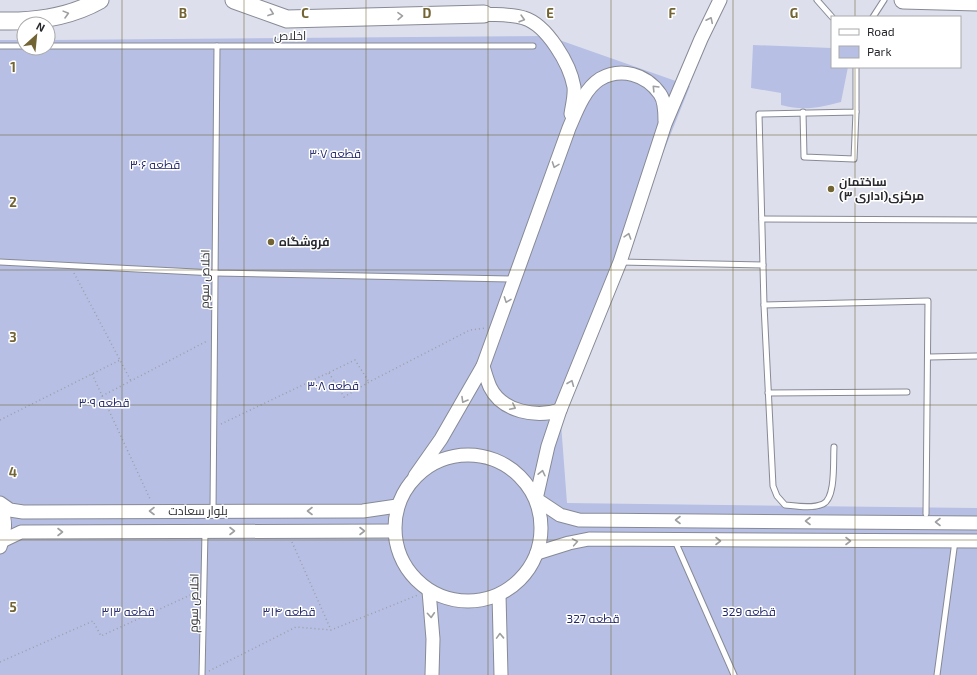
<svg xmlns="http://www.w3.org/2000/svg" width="977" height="675" font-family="'Exo 2',Cairo,sans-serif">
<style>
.green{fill:#b7c0e4}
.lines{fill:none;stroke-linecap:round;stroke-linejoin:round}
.service-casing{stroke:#878a95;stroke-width:7}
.tertiary-casing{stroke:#878a95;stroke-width:15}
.trunk-casing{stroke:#878a95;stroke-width:19}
.path{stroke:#9c9ea7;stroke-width:1.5;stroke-dasharray:1 3;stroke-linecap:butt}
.service{stroke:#fff;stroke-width:5}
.tertiary{stroke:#fff;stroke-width:13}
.trunk{stroke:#fff;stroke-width:17}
.oneway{stroke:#9e9fa1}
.grid{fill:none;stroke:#736533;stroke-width:1;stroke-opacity:0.55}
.poi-dot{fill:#736533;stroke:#fff;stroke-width:1.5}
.labels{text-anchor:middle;stroke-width:3;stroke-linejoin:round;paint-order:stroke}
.street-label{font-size:12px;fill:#28292e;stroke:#fff}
.park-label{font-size:12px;fill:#212668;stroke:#fff}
.poi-label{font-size:12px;font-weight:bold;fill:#28292e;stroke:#fff;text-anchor:start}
.grid-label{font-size:13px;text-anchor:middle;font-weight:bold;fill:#736533;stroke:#fff;stroke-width:3;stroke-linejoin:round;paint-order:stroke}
</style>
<rect width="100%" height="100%" fill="#dde0ec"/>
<g class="green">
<polygon points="548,36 690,86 560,410 567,503 977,508 977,675 0,675 0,40 24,40 24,48 48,48 48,40"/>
<path d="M753,45L832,48V67H848L841,102C819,108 803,111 781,105V93L751,88Z"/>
</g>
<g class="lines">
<g class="service-casing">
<g id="service">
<polyline points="817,0 832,17"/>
<polyline points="873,17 884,0"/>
<polyline points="0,46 24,46"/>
<polyline points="48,46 533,46"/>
<polyline points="803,112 804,157 854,159 856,112"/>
<polyline points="762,219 977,220"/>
<polyline points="0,262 215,273 514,279"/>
<polyline points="620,262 763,265"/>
<polyline points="764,305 928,301 926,514"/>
<polyline points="929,357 977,356"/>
<polyline points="768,393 907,392"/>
<path d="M834,447C833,461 836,498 823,504C812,509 796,506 785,505L777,496L773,486L764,305L759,114L856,112V67"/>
<polyline points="213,511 217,46"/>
<polyline points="675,541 734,675"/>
<polyline points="202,675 205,532"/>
<polyline points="937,675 955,541"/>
</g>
</g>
<g class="tertiary-casing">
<g id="tertiary">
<polyline points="720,0 701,39 665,124 620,262 560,410 548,446 536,499 560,515 579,520 977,523"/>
<path d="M484,14C496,15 512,14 524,18C547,25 570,64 574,87C575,96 572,106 571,114"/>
<path d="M483,366C485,373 487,380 490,387C502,412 537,418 560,410"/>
<circle cx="468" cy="528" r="73"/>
<path d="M415,476L441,439L483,366L569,128C576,112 584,89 600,79C621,67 646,74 660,94C665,101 665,112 665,121"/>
<polyline points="0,503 10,510 23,512 363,511 397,506"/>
<path d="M0,507C7,520 5,533 0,547"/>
<polyline points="2,541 21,532 394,531"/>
<polyline points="537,553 569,543 589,539 977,541"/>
<polyline points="429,591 433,639 432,675"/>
<polyline points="499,595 501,675"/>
</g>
</g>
<g class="trunk-casing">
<g id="trunk">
<polyline points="234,0 287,19 484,14"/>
<polyline points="903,0 977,2"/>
<path d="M0,21C35,22 70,17 100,0"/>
</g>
</g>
<g class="path">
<polyline points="74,273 131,381"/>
<polyline points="329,373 344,397 369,382 470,330 486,328"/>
<polyline points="92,374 151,501"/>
<polyline points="102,396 207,341"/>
<polyline points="0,420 120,360"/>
<polyline points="221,424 355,360 369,382"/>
<polyline points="292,542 331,630"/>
<polyline points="0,662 93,621 101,636 197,592"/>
<polyline points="209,671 296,627 331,630 418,595"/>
</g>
<use href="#service" class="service"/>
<use href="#tertiary" class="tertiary"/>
<use href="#trunk" class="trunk"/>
</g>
<defs><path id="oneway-chevron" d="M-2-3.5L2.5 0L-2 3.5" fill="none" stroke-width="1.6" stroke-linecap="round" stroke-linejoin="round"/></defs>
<g class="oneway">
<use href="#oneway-chevron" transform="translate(271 13) rotate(20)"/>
<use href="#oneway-chevron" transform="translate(66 14) rotate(-15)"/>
<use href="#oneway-chevron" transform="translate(400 16) rotate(-1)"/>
<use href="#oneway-chevron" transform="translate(522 19) rotate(16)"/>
<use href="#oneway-chevron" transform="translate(710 20) rotate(-64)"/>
<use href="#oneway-chevron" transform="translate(655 88) rotate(-134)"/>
<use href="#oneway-chevron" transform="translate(555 165) rotate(110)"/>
<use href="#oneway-chevron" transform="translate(628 236) rotate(-72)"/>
<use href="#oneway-chevron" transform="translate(507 300) rotate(110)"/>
<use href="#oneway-chevron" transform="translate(571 383) rotate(-68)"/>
<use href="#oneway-chevron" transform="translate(464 400) rotate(120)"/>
<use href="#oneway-chevron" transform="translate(513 407) rotate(27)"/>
<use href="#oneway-chevron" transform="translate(542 473) rotate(-77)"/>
<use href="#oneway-chevron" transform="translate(152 511) rotate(180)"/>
<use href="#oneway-chevron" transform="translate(310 511) rotate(180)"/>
<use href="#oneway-chevron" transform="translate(678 520) rotate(-180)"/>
<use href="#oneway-chevron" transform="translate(808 521) rotate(-180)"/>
<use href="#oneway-chevron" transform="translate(938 522) rotate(-180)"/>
<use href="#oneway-chevron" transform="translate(232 531)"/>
<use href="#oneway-chevron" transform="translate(362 531)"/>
<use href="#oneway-chevron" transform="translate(60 532)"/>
<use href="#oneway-chevron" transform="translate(718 541)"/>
<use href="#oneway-chevron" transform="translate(848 541)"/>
<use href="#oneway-chevron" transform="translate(575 542) rotate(-10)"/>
<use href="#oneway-chevron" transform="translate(431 615) rotate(86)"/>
<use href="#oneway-chevron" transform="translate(500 636) rotate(-92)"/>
</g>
<path class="grid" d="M122,0V675M244,0V675M366,0V675M488,0V675M611,0V675M733,0V675M855,0V17M855,67V675M0,135H977M0,270H977M0,405H977M0,540H977"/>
<g class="poi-dot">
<circle cx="831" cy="189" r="4"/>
<circle cx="271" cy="242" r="4"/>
</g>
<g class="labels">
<g class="street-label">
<text x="290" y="40">اخلاص</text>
<text transform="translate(205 279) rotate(-89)" y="4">اخلاص سوم</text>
<text x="198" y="515">بلوار سعادت</text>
<text transform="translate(194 603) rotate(-89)" y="4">اخلاص سوم</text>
</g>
<g class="park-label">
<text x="335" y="158">قطعه ۳۰۷</text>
<text x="155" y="169">قطعه ۳۰۶</text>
<text x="333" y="390">قطعه ۳۰۸</text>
<text x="104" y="407">قطعه ۳۰۹</text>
<text x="128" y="616">قطعه ۳۱۳</text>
<text x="289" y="616">قطعه ۳۱۴</text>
<text x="749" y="616">قطعه 329</text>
<text x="593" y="623">قطعه 327</text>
</g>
<g class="poi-label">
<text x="839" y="186">ساختمان<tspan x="839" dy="14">مرکزی(اداری ۳)</tspan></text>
<text x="279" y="246">فروشگاه</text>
</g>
</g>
<g class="grid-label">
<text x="183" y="18">B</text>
<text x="305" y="18">C</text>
<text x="427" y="18">D</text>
<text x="550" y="18">E</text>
<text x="672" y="18">F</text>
<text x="794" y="18">G</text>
<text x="13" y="72">1</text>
<text x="13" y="207">2</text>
<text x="13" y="342">3</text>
<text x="13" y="477">4</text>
<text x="13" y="612">5</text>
</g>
<rect x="831" y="16" width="130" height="52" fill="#ffffff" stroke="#a9a9ab"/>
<rect x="839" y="29" width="20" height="6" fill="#ffffff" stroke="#a9a9ab"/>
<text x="867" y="36" font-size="12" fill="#28292e">Road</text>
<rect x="839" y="46" width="20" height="12" fill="#b7c0e4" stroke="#a9a9ab"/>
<text x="867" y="56" font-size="12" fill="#28292e">Park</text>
<g transform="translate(36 36) rotate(27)"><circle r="19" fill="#ffffff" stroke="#a9a9ab"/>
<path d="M0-3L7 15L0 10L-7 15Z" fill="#736533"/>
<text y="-6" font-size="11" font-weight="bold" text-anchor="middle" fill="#28292e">N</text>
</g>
</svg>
